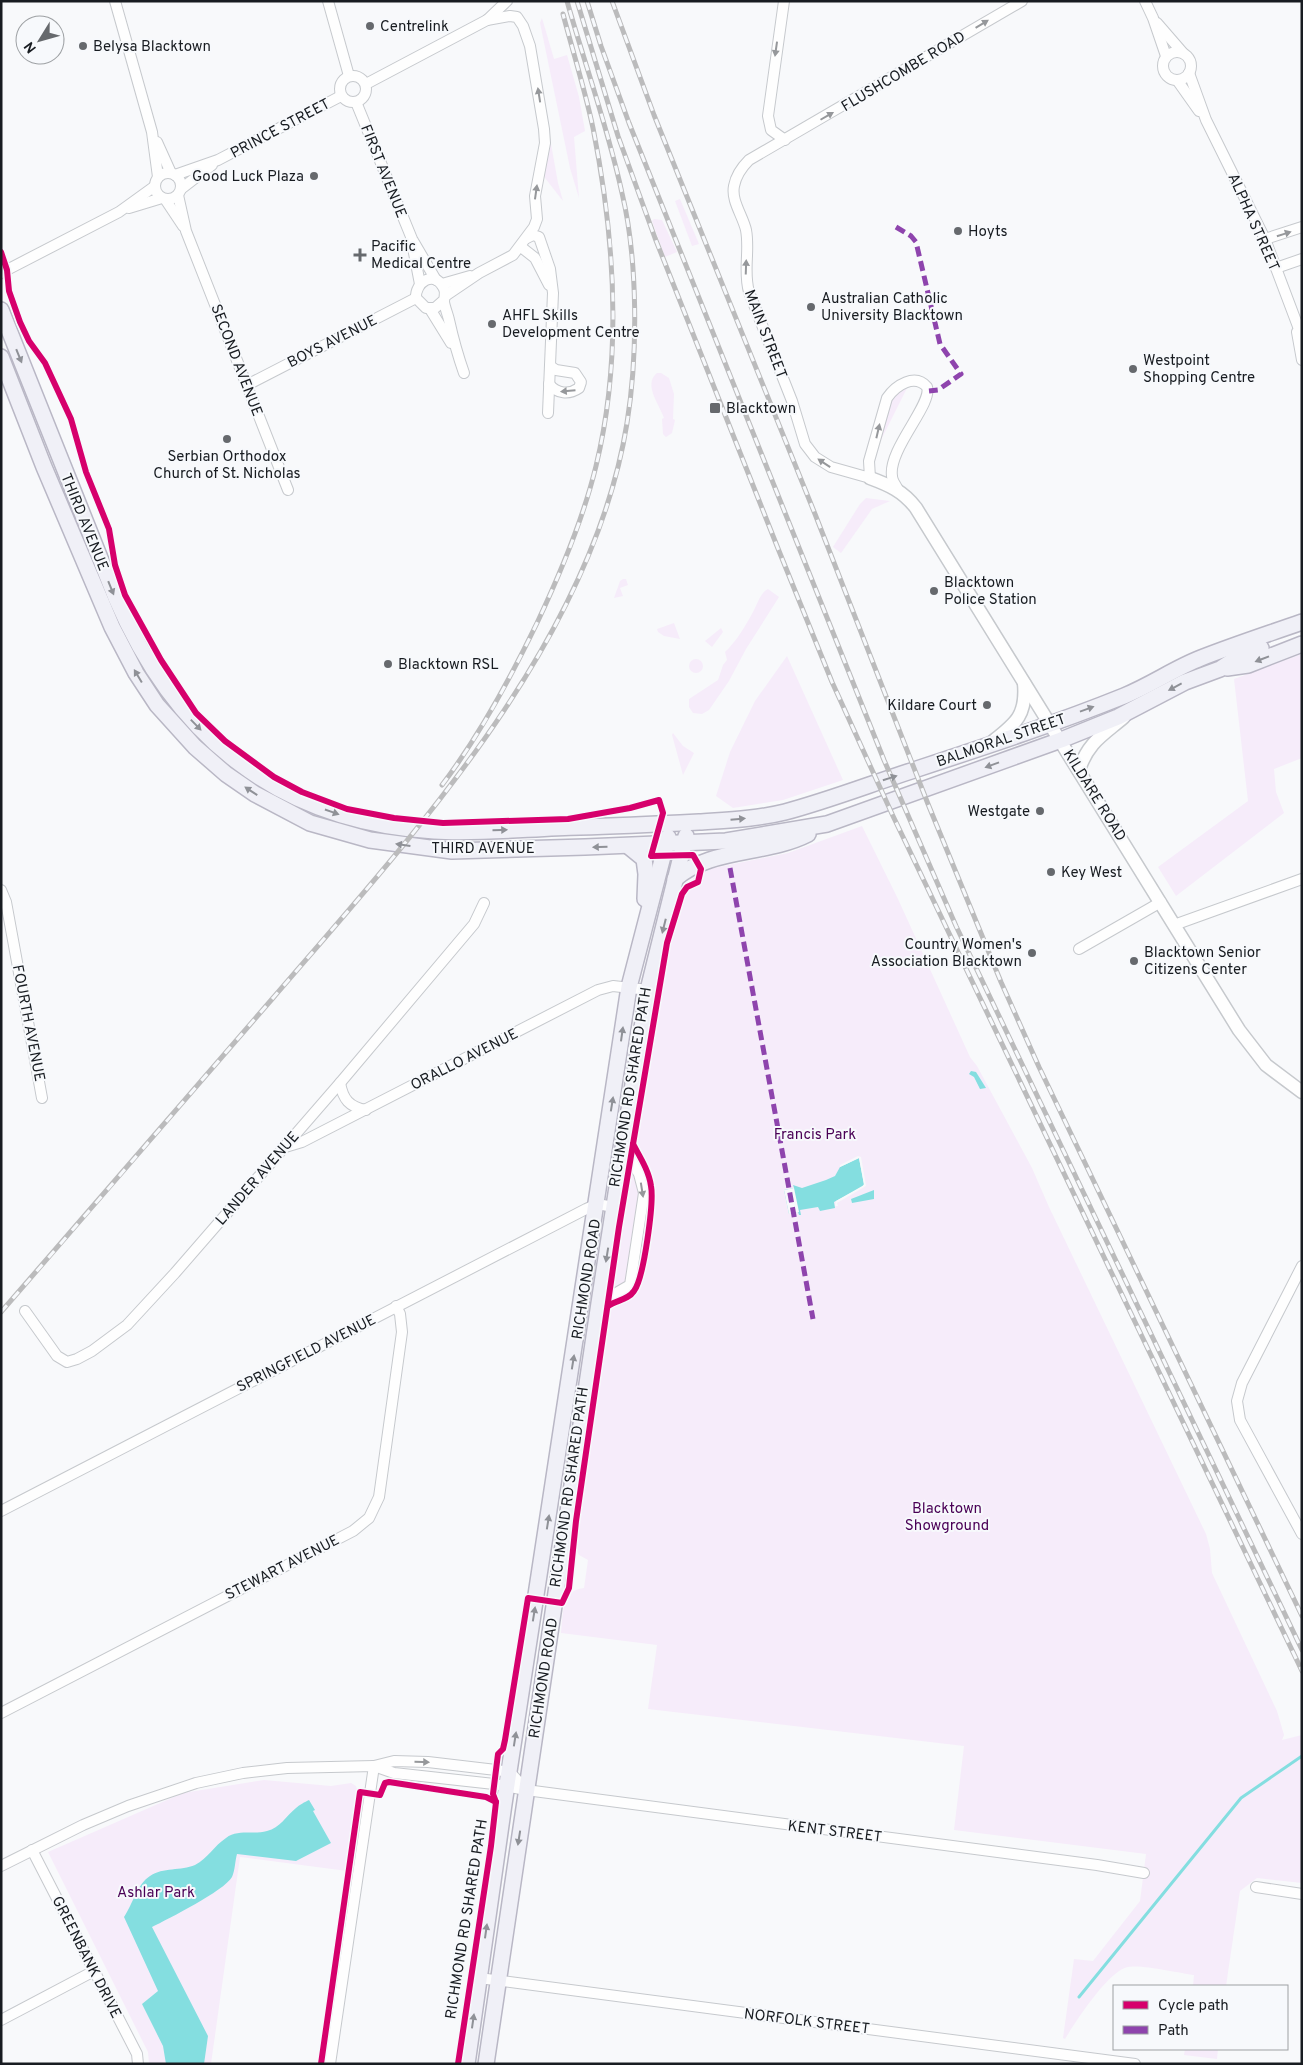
<svg xmlns="http://www.w3.org/2000/svg" width="1303" height="2065" font-family="Overpass,sans-serif">
<style>
.green{fill:#f6ecfa}
.water{fill:#84dee0}
.pier{fill:#f8f9fb}
.lines{fill:none;stroke-linecap:round;stroke-linejoin:round}
.stream{stroke:#84dee0;stroke-width:3}
.minor-casing{stroke:#c6c9cd;stroke-width:12}
.tertiary-casing{stroke:#c6c9cd;stroke-width:15}
.primary-casing{stroke:#b9b7c5;stroke-width:18}
.minor{stroke:#fefefe;stroke-width:10}
.tertiary{stroke:#fefefe;stroke-width:12}
.primary{stroke:#f0f0f7;stroke-width:15}
.rail-casing{stroke:#bbbbbc;stroke-width:5}
.rail{stroke:#f7f9fc;stroke-width:3;stroke-dasharray:9;stroke-linecap:butt}
.quiet{stroke:#8e44ad;stroke-width:5;stroke-dasharray:10 5;stroke-linecap:butt}
.cycleway-casing{stroke:#f7f9fc;stroke-width:9}
.cycleway{stroke:#d6006c;stroke-width:6}
.oneway{fill:#96989b}
.oneway2{fill:#8f9197}
.poi-dot{fill:#66696d;stroke:#f7f9fc;stroke-width:2}
.labels{text-anchor:middle;stroke-width:4;stroke-linejoin:round;paint-order:stroke}
.poi-label{font-size:15px;fill:#181c21;stroke:#f7f9fc;text-anchor:start}
.street-label{font-size:15px;fill:#181c21;stroke:#f7f9fc}
.park-label{font-size:15px;fill:#4a0056;stroke:#f7f9fc}
</style>
<rect width="100%" height="100%" fill="#f8f9fb"/>
<g class="green">
<polygon points="542,18 554,59 567,55 579,97 585,131 574,137 579,198 570,168 540,23"/>
<polygon points="543,99 558,183 563,201 542,174"/>
<polygon points="680,199 699,244 692,246 675,201"/>
<polygon points="654,219 662,220 677,252 665,257 652,221"/>
<path d="M657,373H661L669,378L674,394L673,419L675,420L672,433L666,437L663,434L662,419L664,418C659,404 643,384 657,373Z"/>
<polygon points="907,388 875,452 891,400 894,396"/>
<polygon points="866,498 890,501 872,509 841,553 833,547 860,504"/>
<polygon points="623,579 626,579 628,585 620,588 623,596 614,598 620,581"/>
<path d="M768,589L779,597L746,649L729,681L709,710L702,714L693,713L689,707V699L718,680L723,665L727,660L725,652C736,642 746,625 753,612C758,603 760,593 768,589Z"/>
<polygon points="674,623 680,639 664,636 658,632 657,629"/>
<polygon points="721,628 723,632 712,647 705,641"/>
<polygon points="1302,654 1302,758 1274,769 1276,792 1284,813 1176,896 1158,867 1248,801 1234,679"/>
<polygon points="787,656 843,780 783,800 733,808 716,796 730,752 755,701"/>
<circle cx="696" cy="666" r="7"/>
<polygon points="673,733 683,746 694,753 683,775 672,735"/>
<path d="M862,826L898,899L970,1057L977,1066L1032,1168L1049,1207L1206,1534L1210,1549L1212,1573L1277,1711L1284,1735L1282,1740L1302,1735V1883L1257,1878L1240,1891L1226,1986H1193L1194,1975C1180,1973 1140,1964 1128,1967C1109,1970 1076,2021 1065,2039L1063,2038L1074,1959L1093,1961L1140,1901L1146,1854L954,1830L964,1746L648,1709L657,1645L561,1633C563,1615 561,1590 584,1588L588,1560L579,1555L574,1545L626,1200L646,1090L663,967L686,892L695,875L714,868L788,853Z"/>
<polygon points="264,1780 331,1786 351,1783 356,1786 358,1792 347,1871 240,1857 211,2064 149,2064 148,2052 48,1852 183,1793"/>
<polygon points="1185,2049 1218,2049 1217,2059 1184,2055"/>
</g>
<g class="water">
<polygon points="971,1071 976,1072 986,1088 980,1089 974,1077 969,1074"/>
<polygon points="859,1158 864,1184 862,1187 834,1202 835,1208 820,1211 818,1207 800,1210 801,1215 799,1215 798,1212 789,1214 784,1190 794,1188 793,1185 802,1188 826,1180 835,1176 840,1167"/>
<polygon points="874,1190 874,1199 852,1203 851,1199"/>
<path d="M309,1800L315,1810L313,1811L331,1843L296,1861L237,1854C235,1861 235,1871 232,1877C224,1891 168,1919 152,1927L208,2036L204,2064H166L163,2046L142,2004L158,1991L124,1917C133,1904 137,1884 150,1876C163,1867 181,1871 195,1865C208,1858 214,1846 226,1838C238,1829 253,1835 267,1831C280,1828 286,1816 296,1808C299,1805 305,1802 309,1800Z"/>
</g>
<g class="pier">
<polygon points="858,1156 861,1157 866,1186 837,1203 838,1206 835,1206 836,1201 864,1185 859,1158 840,1167 840,1165"/>
<polygon points="794,1188 799,1212 789,1214 784,1190"/>
</g>
<g class="lines">
<polyline class="stream" points="1079,1997 1241,1798 1302,1756"/>
<g class="minor-casing">
<g id="minor">
<polyline points="115,1 152,132 158,177"/>
<polyline points="328,1 349,76"/>
<polyline points="784,1 768,116 771,130 785,140"/>
<polyline points="1145,1 1153,18 1166,56"/>
<polyline points="1157,23 1183,53"/>
<circle cx="1177" cy="66" r="14"/>
<polyline points="1189,73 1206,120 1265,239 1302,337"/>
<circle cx="353" cy="89" r="13"/>
<polyline points="1177,80 1199,111"/>
<polyline points="366,84 487,20 507,1"/>
<polyline points="356,102 412,239 436,280"/>
<polyline points="157,142 171,173"/>
<circle cx="168" cy="186" r="13"/>
<polyline points="175,175 218,160 341,96"/>
<polyline points="181,189 212,165"/>
<polyline points="178,195 186,231 288,490"/>
<polyline points="165,199 183,226"/>
<polyline points="129,208 162,198"/>
<polyline points="527,238 533,235 539,237 550,269 553,293 548,413"/>
<polyline points="1265,239 1302,227"/>
<polyline points="521,247 535,258 549,285"/>
<polyline points="413,248 420,284"/>
<polyline points="1276,268 1302,259"/>
<polyline points="1,273 119,212 155,186"/>
<polyline points="442,284 470,276"/>
<polyline points="445,296 479,273 513,255 534,227 537,219 535,196 545,143 544,129 530,46 523,26 517,17 510,16 487,20"/>
<path d="M444,300L435,308H426L416,298C415,282 434,270 443,287C447,292 444,296 444,302C445,308 448,315 449,320C453,338 458,356 464,373"/>
<polyline points="430,309 451,343"/>
<polyline points="1297,332 1302,360"/>
<path d="M549,384C557,394 569,395 579,388L581,382L575,373L556,370L550,366"/>
<polyline points="247,385 416,298"/>
<path d="M898,490C896,485 892,481 892,476C888,449 933,404 927,387C915,373 896,385 887,398L869,461L870,478L831,467L815,457L805,444L792,401L749,292C743,271 750,251 746,230C743,216 731,201 734,186C736,175 742,167 749,160L1022,1"/>
<polyline points="1,890 6,902 42,1098"/>
<polyline points="1174,925 1302,879"/>
<polyline points="1079,949 1161,902"/>
<path d="M340,1083C343,1099 349,1107 366,1110"/>
<polyline points="282,1148 302,1142 598,990 613,986 648,990"/>
<polyline points="1302,1266 1242,1383 1237,1401 1240,1420 1302,1534"/>
<polyline points="599,1303 630,1285 644,1193 639,1174 624,1147"/>
<polyline points="25,1311 57,1356 67,1362 77,1359 92,1351 127,1325 175,1273 340,1083 474,924 484,903"/>
<polyline points="1,1511 586,1209 597,1204 614,1207"/>
<polyline points="1,1713 353,1531 369,1518 379,1497 402,1332 400,1314 396,1306"/>
<polyline points="374,1766 394,1761 428,1762 496,1770 510,1772 526,1790"/>
<polyline points="32,1850 137,2054 138,2064"/>
<polyline points="1,1866 83,1825 128,1806 196,1783 243,1773 287,1768 374,1766 394,1773 494,1784 526,1790 1097,1865 1144,1873"/>
<polyline points="1256,1887 1302,1894"/>
<polyline points="479,1978 1135,2064"/>
<polyline points="1,2020 94,1971"/>
<polyline points="330,2064 374,1766"/>
</g>
</g>
<g class="tertiary-casing">
<g id="tertiary">
<path d="M870,478C889,485 903,491 916,508L1239,1030L1266,1065L1302,1092"/>
<path d="M992,742C1015,724 1027,716 1024,683"/>
<path d="M1079,770C1088,742 1103,735 1124,717"/>
</g>
</g>
<g class="primary-casing">
<g id="primary">
<path d="M1,310L116,598C176,738 280,822 434,831C482,834 531,828 580,827C620,826 660,824 699,822C728,820 757,819 785,812C830,800 873,783 917,769C987,746 1057,723 1124,696C1151,685 1175,668 1201,658C1234,645 1268,634 1302,622"/>
<polyline points="1,357 44,467 112,627 136,673 157,705 195,747 226,774 255,794 310,823 370,840 452,851 585,847 726,841 827,824 1061,740 1118,717 1185,682 1220,669 1243,654 1261,648"/>
<polyline points="1227,668 1248,665 1302,644"/>
<polyline points="628,846 644,859 646,874 645,899"/>
<path d="M675,879C709,848 767,855 808,834"/>
<polyline points="467,2064 504,1804 629,987 668,837"/>
<polyline points="486,2064 599,1303 635,1071 648,990 686,836"/>
</g>
</g>
<use href="#minor" class="minor"/>
<use href="#tertiary" class="tertiary"/>
<use href="#primary" class="primary"/>
<g class="rail-casing">
<g id="rail">
<polyline points="577,1 618,136 655,238 779,551 832,682 893,816 1302,1671"/>
<polyline points="587,1 601,46 629,123 884,760 956,926 1302,1650"/>
<polyline points="612,1 654,115 815,514 928,804 1001,982 1039,1067 1302,1616"/>
<path d="M442,785C480,735 510,679 537,623C561,572 583,520 596,466C623,355 615,239 593,128C585,90 573,52 563,14"/>
<path d="M1,1312C92,1208 182,1103 273,998C413,835 592,643 627,423C638,355 638,260 622,193C608,128 585,65 567,1"/>
</g>
</g>
<use href="#rail" class="rail"/>
<g class="quiet">
<polyline points="896,227 911,236 916,242 940,344 961,374 938,390 929,391"/>
<polyline points="730,868 813,1319"/>
</g>
<g class="cycleway-casing">
<g id="cycleway">
<polyline points="1,252 7,270 9,291 20,322 29,341 45,363 71,419 86,472 109,529 115,565 125,595 161,660 196,713 225,741 274,777 302,792 347,809 394,818 443,823 568,819 630,808 659,800 663,813 651,856 693,855 701,869 698,882 687,887 682,894 667,943 619,1227 576,1521 569,1588 562,1603 528,1598 505,1740 503,1749 498,1754 493,1794 496,1802 491,1846 458,2064"/>
<path d="M608,1306C617,1300 628,1300 634,1291C644,1278 654,1202 651,1186C649,1171 640,1157 633,1144"/>
<polyline points="321,2064 360,1792 380,1795 385,1783 389,1782 486,1797 496,1802"/>
</g>
</g>
<use href="#cycleway" class="cycleway"/>
</g>
<defs><path id="oneway-solid" d="M-6-.8H1V-3.2L6.5 0L1 3.2V.8H-6Z" transform="scale(1.25)"/></defs>
<g class="oneway">
<use href="#oneway-solid" transform="translate(982 24) rotate(-31)"/>
<use href="#oneway-solid" transform="translate(776 49) rotate(98)"/>
<use href="#oneway-solid" transform="translate(539 95) rotate(-99)"/>
<use href="#oneway-solid" transform="translate(827 116) rotate(-30)"/>
<use href="#oneway-solid" transform="translate(536 192) rotate(-82)"/>
<use href="#oneway-solid" transform="translate(1284 234) rotate(-18)"/>
<use href="#oneway-solid" transform="translate(746 267) rotate(-88)"/>
<use href="#oneway-solid" transform="translate(568 391) rotate(175)"/>
<use href="#oneway-solid" transform="translate(878 431) rotate(-77)"/>
<use href="#oneway-solid" transform="translate(824 463) rotate(-146)"/>
<use href="#oneway-solid" transform="translate(642 1190) rotate(81)"/>
<use href="#oneway-solid" transform="translate(422 1762) rotate(1)"/>
</g>
<g class="oneway2">
<use href="#oneway-solid" transform="translate(19 356) rotate(68)"/>
<use href="#oneway-solid" transform="translate(111 588) rotate(68)"/>
<use href="#oneway-solid" transform="translate(1262 659) rotate(159)"/>
<use href="#oneway-solid" transform="translate(138 676) rotate(-121)"/>
<use href="#oneway-solid" transform="translate(1175 687) rotate(152)"/>
<use href="#oneway-solid" transform="translate(1087 709) rotate(-20)"/>
<use href="#oneway-solid" transform="translate(196 725) rotate(46)"/>
<use href="#oneway-solid" transform="translate(992 765) rotate(160)"/>
<use href="#oneway-solid" transform="translate(890 778) rotate(-18)"/>
<use href="#oneway-solid" transform="translate(251 791) rotate(-147)"/>
<use href="#oneway-solid" transform="translate(332 812) rotate(19)"/>
<use href="#oneway-solid" transform="translate(738 819) rotate(-5)"/>
<use href="#oneway-solid" transform="translate(500 830) rotate(-2)"/>
<use href="#oneway-solid" transform="translate(403 845) rotate(-172)"/>
<use href="#oneway-solid" transform="translate(600 847) rotate(178)"/>
<use href="#oneway-solid" transform="translate(664 926) rotate(104)"/>
<use href="#oneway-solid" transform="translate(622 1034) rotate(-82)"/>
<use href="#oneway-solid" transform="translate(612 1104) rotate(-81)"/>
<use href="#oneway-solid" transform="translate(607 1255) rotate(99)"/>
<use href="#oneway-solid" transform="translate(573 1362) rotate(-81)"/>
<use href="#oneway-solid" transform="translate(548 1522) rotate(-81)"/>
<use href="#oneway-solid" transform="translate(534 1614) rotate(-81)"/>
<use href="#oneway-solid" transform="translate(515 1739) rotate(-81)"/>
<use href="#oneway-solid" transform="translate(519 1838) rotate(99)"/>
<use href="#oneway-solid" transform="translate(486 1931) rotate(-82)"/>
<use href="#oneway-solid" transform="translate(473 2021) rotate(-82)"/>
</g>
<g class="poi-dot">
<circle cx="370" cy="26" r="5"/>
<circle cx="83" cy="46" r="5"/>
<circle cx="314" cy="176" r="5"/>
<circle cx="958" cy="231" r="5"/>
<path d="M357.5 247.5h5v5h5v5h-5v5h-5v-5h-5v-5h5z"/>
<circle cx="811" cy="307" r="5"/>
<circle cx="492" cy="324" r="5"/>
<circle cx="1133" cy="369" r="5"/>
<rect x="709" y="402" width="12" height="12" rx="2.5"/>
<circle cx="227" cy="439" r="5"/>
<circle cx="934" cy="591" r="5"/>
<circle cx="388" cy="664" r="5"/>
<circle cx="987" cy="705" r="5"/>
<circle cx="1040" cy="811" r="5"/>
<circle cx="1051" cy="872" r="5"/>
<circle cx="1032" cy="953" r="5"/>
<circle cx="1134" cy="961" r="5"/>
</g>
<g class="labels">
<g class="poi-label">
<text x="380" y="31">Centrelink</text>
<text x="93" y="51">Belysa Blacktown</text>
<text x="304" y="181" text-anchor="end">Good Luck Plaza</text>
<text x="968" y="236">Hoyts</text>
<text x="371" y="251">Pacific<tspan x="371" dy="17">Medical Centre</tspan></text>
<text x="821" y="303">Australian Catholic<tspan x="821" dy="17">University Blacktown</tspan></text>
<text x="502" y="320">AHFL Skills<tspan x="502" dy="17">Development Centre</tspan></text>
<text x="1143" y="365">Westpoint<tspan x="1143" dy="17">Shopping Centre</tspan></text>
<text x="726" y="413">Blacktown</text>
<text x="227" y="461" text-anchor="middle">Serbian Orthodox<tspan x="227" dy="17">Church of St. Nicholas</tspan></text>
<text x="944" y="587">Blacktown<tspan x="944" dy="17">Police Station</tspan></text>
<text x="398" y="669">Blacktown RSL</text>
<text x="977" y="710" text-anchor="end">Kildare Court</text>
<text x="1030" y="816" text-anchor="end">Westgate</text>
<text x="1061" y="877">Key West</text>
<text x="1022" y="949" text-anchor="end">Country Women's<tspan x="1022" dy="17">Association Blacktown</tspan></text>
<text x="1144" y="957">Blacktown Senior<tspan x="1144" dy="17">Citizens Center</tspan></text>
</g>
<g class="street-label">
<text transform="translate(903 71) rotate(-31)" y="5">FLUSHCOMBE ROAD</text>
<text transform="translate(280 128) rotate(-28)" y="5">PRINCE STREET</text>
<text transform="translate(384 171) rotate(68)" y="5">FIRST AVENUE</text>
<text transform="translate(1254 222) rotate(66)" y="5">ALPHA STREET</text>
<text transform="translate(766 334) rotate(69)" y="5">MAIN STREET</text>
<text transform="translate(332 341) rotate(-27)" y="5">BOYS AVENUE</text>
<text transform="translate(237 360) rotate(69)" y="5">SECOND AVENUE</text>
<text transform="translate(85 522) rotate(68)" y="5">THIRD AVENUE</text>
<text transform="translate(1001 740) rotate(-19)" y="5">BALMORAL STREET</text>
<text transform="translate(1095 795) rotate(58)" y="5">KILDARE ROAD</text>
<text x="483" y="853">THIRD AVENUE</text>
<text transform="translate(29 1023) rotate(79)" y="5">FOURTH AVENUE</text>
<text transform="translate(464 1059) rotate(-27)" y="5">ORALLO AVENUE</text>
<text transform="translate(630 1087) rotate(-81)" y="5">RICHMOND RD SHARED PATH</text>
<text transform="translate(257 1178) rotate(-49)" y="5">LANDER AVENUE</text>
<text transform="translate(586 1279) rotate(-81)" y="5">RICHMOND ROAD</text>
<text transform="translate(306 1353) rotate(-27)" y="5">SPRINGFIELD AVENUE</text>
<text transform="translate(569 1487) rotate(-82)" y="5">RICHMOND RD SHARED PATH</text>
<text transform="translate(282 1567) rotate(-27)" y="5">STEWART AVENUE</text>
<text transform="translate(543 1678) rotate(-81)" y="5">RICHMOND ROAD</text>
<text transform="translate(835 1831) rotate(7)" y="5">KENT STREET</text>
<text transform="translate(466 1919) rotate(-81)" y="5">RICHMOND RD SHARED PATH</text>
<text transform="translate(87 1957) rotate(63)" y="5">GREENBANK DRIVE</text>
<text transform="translate(807 2021) rotate(7)" y="5">NORFOLK STREET</text>
</g>
<g class="park-label">
<text x="815" y="1139">Francis Park</text>
<text x="947" y="1513">Blacktown<tspan x="947" dy="17">Showground</tspan></text>
<text x="156" y="1897">Ashlar Park</text>
</g>
</g>
<rect width="1303" height="2065" fill="none" stroke="#181c21" stroke-width="5"/>
<rect x="1113" y="1985" width="175" height="65" fill="#f7f9fc" stroke="#9ea1a4"/>
<rect x="1123" y="2001" width="25" height="8" fill="#d6006c" stroke="#9ea1a4"/>
<text x="1158" y="2010" font-size="15" fill="#181c21">Cycle path</text>
<rect x="1123" y="2026" width="25" height="8" fill="#8e44ad" stroke="#9ea1a4"/>
<text x="1158" y="2035" font-size="15" fill="#181c21">Path</text>
<g transform="translate(40 40) rotate(233)"><circle r="24" fill="#f7f9fc" stroke="#9ea1a4"/>
<path d="M0-4L9 19L0 12L-9 19Z" fill="#66696d"/>
<text y="-8" font-size="14" font-weight="bold" text-anchor="middle" fill="#181c21">N</text>
</g>
</svg>
